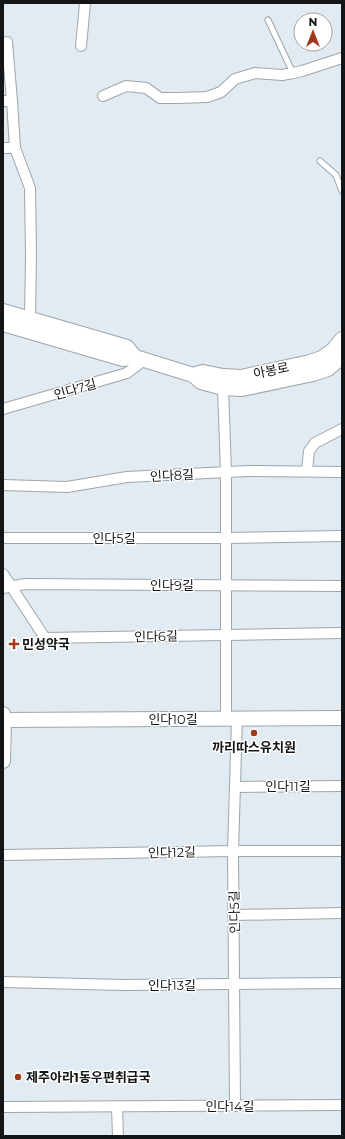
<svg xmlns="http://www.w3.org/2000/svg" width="345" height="1139" font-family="Montserrat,'Noto Sans KR',sans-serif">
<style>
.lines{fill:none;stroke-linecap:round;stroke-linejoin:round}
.lane-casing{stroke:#9da6ab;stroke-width:7}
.street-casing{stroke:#9da6ab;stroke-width:12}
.secondary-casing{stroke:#9da6ab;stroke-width:16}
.lane{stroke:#fff;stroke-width:5}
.street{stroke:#fff;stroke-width:10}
.secondary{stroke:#fff;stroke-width:14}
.poi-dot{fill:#a0381a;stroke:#fff;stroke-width:1.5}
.labels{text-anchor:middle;stroke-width:3;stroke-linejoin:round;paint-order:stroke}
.street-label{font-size:13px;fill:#121618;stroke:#fff}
.poi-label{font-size:13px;font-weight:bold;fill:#121618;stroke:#fff;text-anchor:start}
</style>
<rect width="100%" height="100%" fill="#e2ebf1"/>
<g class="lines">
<g class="lane-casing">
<g id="lane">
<polyline points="268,20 293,73"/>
<polyline points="320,161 336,175 342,191"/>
</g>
</g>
<g class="street-casing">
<g id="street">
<polyline points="81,46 85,3"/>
<polyline points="103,96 126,86 146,88 160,98 177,98 207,97 221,92 235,79 255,73 282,75 293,73 302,71 342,58"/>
<polyline points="3,101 12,101 7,42"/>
<polyline points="12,101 15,148 30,188 31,255 30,318"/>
<polyline points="3,148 15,148"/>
<polyline points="223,388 226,472 226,719"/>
<polyline points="3,409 127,373 144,360"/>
<polyline points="307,471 309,451 315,443 342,429"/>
<polyline points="3,485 67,487 127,477 248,471 342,472"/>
<polyline points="3,538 226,538 342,536"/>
<polyline points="3,574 45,638 342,633"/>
<polyline points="3,588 25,584 342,586"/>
<polyline points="235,787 342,786"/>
<polyline points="3,855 233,851 342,851"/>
<polyline points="234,915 342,913"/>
<polyline points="3,982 123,985 342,983"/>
<polyline points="235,1106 233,851 237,719"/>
<polyline points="3,1107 342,1105"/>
<polyline points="117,1107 118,1136"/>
</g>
</g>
<g class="secondary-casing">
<g id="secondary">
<polyline points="3,311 127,347 135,357"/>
<polyline points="3,324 123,359 135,357 193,375 201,382 223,388 242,389 313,374 328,369 342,357"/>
<polyline points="193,375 203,372 223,376 241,377 310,362 322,358 333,350 342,339"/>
<polyline points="3,714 4,720 3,761"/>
<polyline points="3,720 342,718"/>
</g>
</g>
<use href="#lane" class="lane"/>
<use href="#street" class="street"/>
<use href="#secondary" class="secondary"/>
</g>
<g class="poi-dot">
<path d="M12 638h4v4h4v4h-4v4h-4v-4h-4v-4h4z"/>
<circle cx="254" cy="733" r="4"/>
<circle cx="18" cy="1077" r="4"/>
</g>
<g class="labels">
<g class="street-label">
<text transform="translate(271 370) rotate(-12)" y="5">아봉로</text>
<text transform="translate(75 389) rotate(-16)" y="5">인다7길</text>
<text transform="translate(172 475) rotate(-3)" y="5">인다8길</text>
<text x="114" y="543">인다5길</text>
<text x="172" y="590">인다9길</text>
<text transform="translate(156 636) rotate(-1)" y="5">인다6길</text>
<text x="173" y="724">인다10길</text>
<text x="288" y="791">인다11길</text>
<text transform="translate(172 852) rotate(-1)" y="5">인다12길</text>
<text transform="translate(234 912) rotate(-91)" y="5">인다5길</text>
<text x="172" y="990">인다13길</text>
<text x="230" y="1111">인다14길</text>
</g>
<g class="poi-label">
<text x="22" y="649">민성약국</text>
<text x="254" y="752" text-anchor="middle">까리따스유치원</text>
<text x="26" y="1082">제주아라1동우편취급국</text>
</g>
</g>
<rect width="345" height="1139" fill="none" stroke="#121618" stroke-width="8"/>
<g transform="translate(313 32)"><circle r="19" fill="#ffffff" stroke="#a0a2a3"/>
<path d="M0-3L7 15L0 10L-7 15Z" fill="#a0381a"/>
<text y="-6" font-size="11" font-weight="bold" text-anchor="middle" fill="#121618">N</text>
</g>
</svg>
